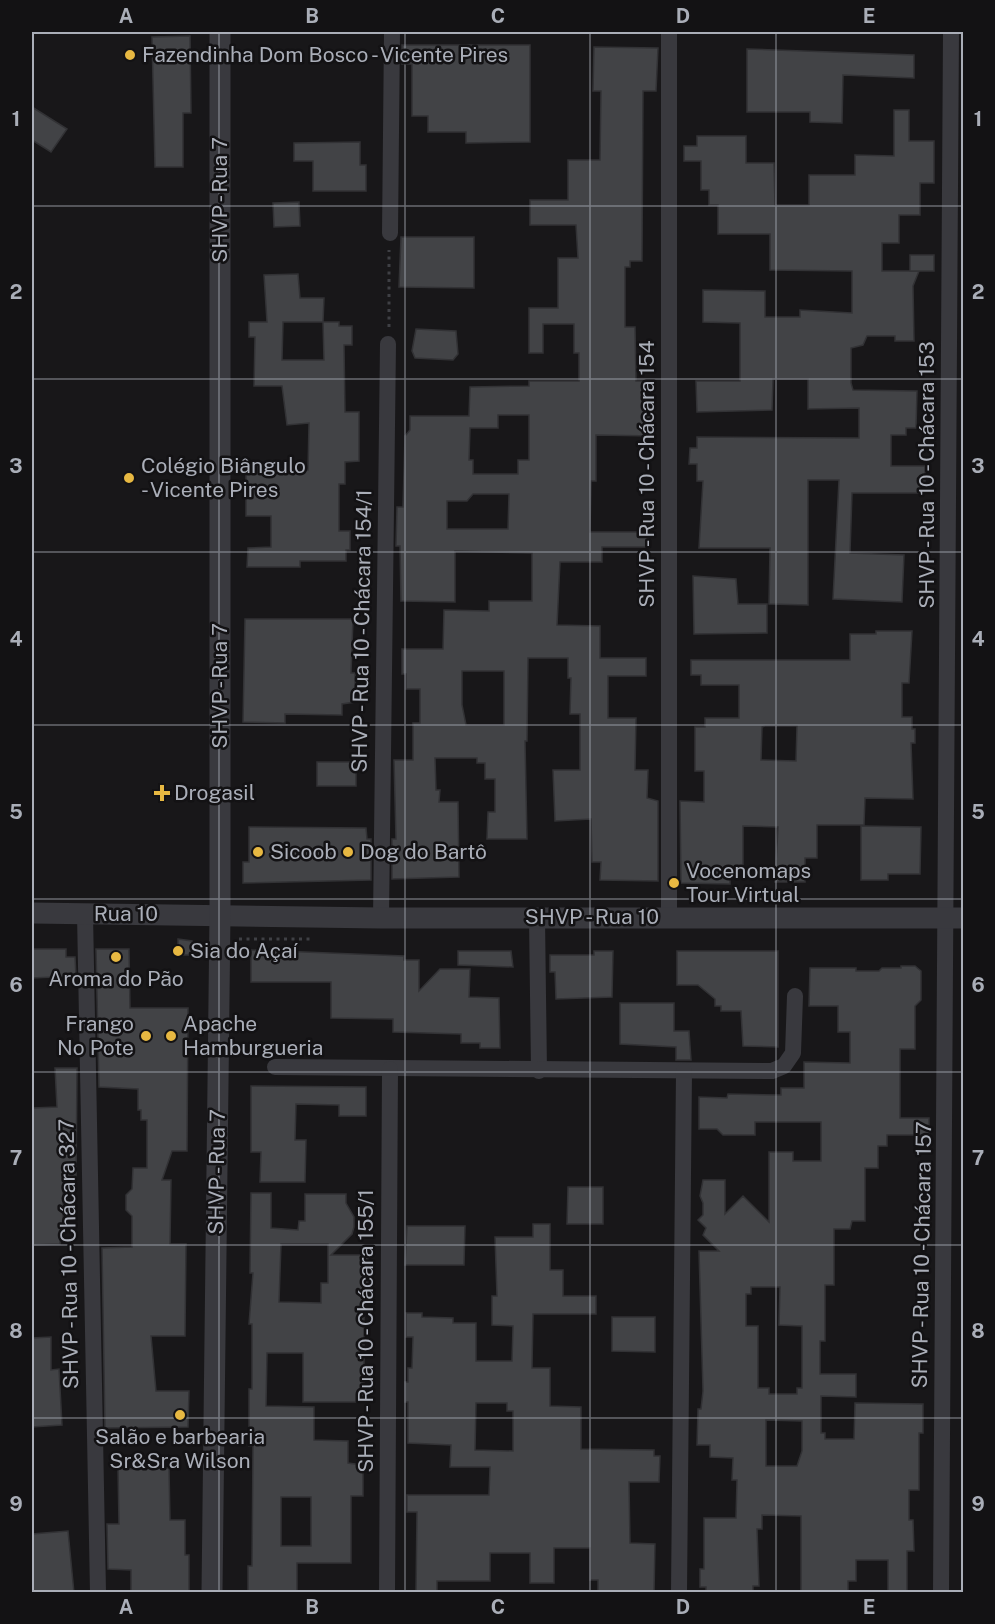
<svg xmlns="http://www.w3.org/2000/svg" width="995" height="1624" font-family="'Public Sans',sans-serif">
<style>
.building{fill:#424346;stroke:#323235;stroke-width:1.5;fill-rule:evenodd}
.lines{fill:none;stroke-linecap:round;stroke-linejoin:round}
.path{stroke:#3f4045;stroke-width:3;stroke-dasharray:3 4.5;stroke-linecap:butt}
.minor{stroke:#39393e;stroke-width:16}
.tertiary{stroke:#39393e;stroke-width:21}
.grid{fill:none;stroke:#aaaeb8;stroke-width:1.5;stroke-opacity:0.55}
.poi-dot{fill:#e7b842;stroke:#131214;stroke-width:2}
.labels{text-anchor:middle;stroke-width:5;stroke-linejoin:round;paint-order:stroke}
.poi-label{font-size:21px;fill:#aaaeb8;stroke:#131214;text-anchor:start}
.street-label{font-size:21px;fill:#aaaeb8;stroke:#131214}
.neatline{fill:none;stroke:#aaaeb8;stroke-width:2}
.grid-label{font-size:20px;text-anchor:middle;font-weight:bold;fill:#aaaeb8}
</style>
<rect width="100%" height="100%" fill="#181719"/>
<g class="building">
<polygon points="190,36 191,113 183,113 183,167 155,167 152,37"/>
<polygon points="402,45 530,45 530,142 466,143 466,132 428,132 428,116 412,116 412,64 402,64"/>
<path d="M594,47L658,48L656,91H643L642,261H630V267H625V327H635L636,381H642V408H654V436L596,435V481H591L590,532H648V547H602V562H560L557,625L600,626V658H646V676H608V718H636L635,770H648L647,798L658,801V881L600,880L601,862H592L591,819L555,821L553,770H580V714H570L571,678H568V658H528L527,741H525L527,839H487L488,812H495V779H485V763H477V758H435L436,790H440L439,802H458L459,877L392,879V839H396L394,760H413V723H420V689H406V674H402V649H443L444,610L489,611V601H532V553L455,551V602L401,601L400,546H396L397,507H403L405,436L410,430V416H469L470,387L529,386V381H579V353H574V324H543V353H529V308H558V258H578L576,225H530V200H568V160H600L601,91H593ZM498,415H529V460H518V474H473V460H469L470,428H498ZM473,494H509L508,529H447V501H467ZM462,671H504V725H466L462,705Z"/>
<polygon points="747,49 914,55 914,78 843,75 842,123 810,122 810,112 747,112"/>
<polygon points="32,107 67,129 51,152 32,140"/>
<polygon points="894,110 909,110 909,141 934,141 934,183 920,183 920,215 899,215 899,243 882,243 882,271 919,271 913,286 914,341 895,341 895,336 867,336 863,345 851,348 851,383 853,390 917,391 916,428 906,428 906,435 891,435 891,466 925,466 925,488 921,488 921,493 852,493 850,553 904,555 902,602 833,599 839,480 808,480 808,605 769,604 770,548 699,548 703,481 697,481 697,464 689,464 690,448 697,448 697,437 859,438 859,408 808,409 808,379 773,379 772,410 697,412 696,381 740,381 740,323 703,322 703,290 765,291 765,317 800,317 800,310 852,313 852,271 770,270 770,234 718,234 718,205 709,205 709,190 701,190 701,161 684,161 684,146 697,146 697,136 746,136 746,163 774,163 775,205 809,205 809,175 855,175 855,155 894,156"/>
<polygon points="360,142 360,165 366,165 366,191 313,191 313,161 294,161 294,143"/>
<polygon points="299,202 300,226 274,227 273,203"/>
<polygon points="401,237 474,237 474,288 399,287"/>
<rect x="910" y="255" width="24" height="16"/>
<polygon points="298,274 300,298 324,298 323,322 283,322 282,360 324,360 323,322 339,322 339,326 352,326 352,345 344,345 345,412 359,412 359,461 345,462 345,484 339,484 339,531 350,531 350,550 346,550 346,561 300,561 300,567 247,567 248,548 271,547 271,516 246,516 246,464 278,463 278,469 308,470 309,423 287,425 282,386 254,386 255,337 249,337 249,322 267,322 264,275"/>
<polygon points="416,329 456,331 458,354 453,360 415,358 412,351"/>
<polygon points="693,576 736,579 738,604 767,604 767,633 694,634"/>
<polygon points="245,619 353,619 351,673 355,673 355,702 342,704 342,715 285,714 285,723 243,722"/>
<path d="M876,631H912L909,683H902V717H912V729H915V743H911L913,799L865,798L864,825H817V858H805V882H775L778,827L743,826V868H730V884L681,883L680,801L704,802V771H695V727H705V718H739V685H701V675H691V660H850V634H876ZM765,726H797L796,761L761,760L762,727Z"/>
<rect x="317" y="762" width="39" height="24"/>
<polygon points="861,826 921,827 920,874 888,874 888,880 861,880"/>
<polygon points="249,827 366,828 367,839 371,839 371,880 243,883 243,862 249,862"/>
<polygon points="178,939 192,941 194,955 178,955"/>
<polygon points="32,949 66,949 66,957 75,957 76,976 32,978"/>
<polygon points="96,949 129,949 130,1008 188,1008 187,1151 172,1151 162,1180 171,1180 170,1244 186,1244 185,1336 151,1336 156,1391 189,1391 188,1427 105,1428 102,1248 132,1247 132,1216 126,1210 126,1195 132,1189 133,1168 147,1168 147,1120 141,1120 141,1110 138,1110 138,1089 99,1087"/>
<polygon points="251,950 404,956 404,960 419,960 419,991 440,969 470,969 469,997 499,998 500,1048 480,1048 480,1043 461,1043 461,1034 393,1032 393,1019 331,1018 331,982 251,982"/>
<polygon points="458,951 511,951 513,967 458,965"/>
<polygon points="594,951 613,951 612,997 556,999 555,972 550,972 550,955 594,955"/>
<polygon points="677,951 778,951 778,1047 743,1046 741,1011 721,1011 721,1006 715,1006 715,999 698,985 677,985"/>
<path d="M901,966H915L921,971V1000L915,1006V1049H900V1118H929V1135H887V1146H878V1168H865V1221H852L850,1229H834V1285H825V1341H820V1374H856V1397L821,1396V1433H825V1439H854L855,1403L923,1404V1433H919V1490H909V1520H913L914,1551H907V1592H888V1560H856V1581H848V1591H801V1516L762,1515V1529H757L759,1586H753V1593H706V1587H700V1569H704V1518H736L737,1480H732L733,1458L710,1457V1445H697L698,1409H701L703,1391L699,1251H719L703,1235L706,1228L698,1220L703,1215V1203L700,1196L703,1180H725V1214L743,1196L769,1222V1152H793V1161H821V1122H755V1135H723L717,1129H699V1097L727,1098L728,1094L781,1095V1088H804V1062L850,1063V1032H838V1006H809L810,968H856V971H879L882,968H901ZM751,1287H780L779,1325L802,1326V1388H797V1394H769V1388H758V1326H746V1294H751ZM766,1420L802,1421V1451L797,1466H766Z"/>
<polygon points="620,1003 674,1003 674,1031 689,1031 691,1060 676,1060 676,1047 620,1044"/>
<polygon points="55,1068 77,1068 76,1185 63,1185 63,1235 60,1236 60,1244 32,1245 32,1113 33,1108 57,1107"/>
<polygon points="251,1086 366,1087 366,1116 339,1116 339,1105 296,1104 295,1140 306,1140 305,1182 260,1182 261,1152 251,1152"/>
<polygon points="568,1187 603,1187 603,1224 567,1224"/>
<path d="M251,1193H271V1228L298,1230L299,1221H305V1194H346V1203L354,1217V1227L352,1234L331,1255H368V1288H364V1402H303V1353H267L266,1406L314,1407V1440L348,1441V1463L362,1465L363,1475V1496H351V1563H297V1593H248V1566H252L253,1446H249V1389H252V1324H249L253,1273H250ZM281,1244H328V1283H321V1303L279,1302ZM281,1497H311V1546H281Z"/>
<path d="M533,1224H550V1270H563V1296H596V1314H533L532,1368H550V1406L581,1407V1449L654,1450V1456H660L659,1482H629L630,1543L655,1544L654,1593H598V1580H590V1548H554V1583H530V1553H490V1581H437V1593H416L417,1512H407V1495H489L490,1467H450L451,1445L408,1443V1402H405V1382H408V1368H412L413,1337H406V1313H422V1317L453,1318V1323H476V1361H512L513,1326L492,1325V1296H497L495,1237H533ZM476,1403H507V1411H513V1451L475,1450Z"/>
<polygon points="407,1226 465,1226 464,1265 405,1265"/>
<polygon points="612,1317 655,1317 655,1352 612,1351"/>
<polygon points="51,1337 51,1370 59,1369 62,1425 32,1427 32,1338"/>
<polygon points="169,1468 170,1520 185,1520 185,1555 189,1555 189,1592 131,1593 131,1570 108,1569 107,1524 119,1524 118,1469"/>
<polygon points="68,1531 74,1593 32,1593 32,1534"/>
</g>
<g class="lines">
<g class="path">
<polyline points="389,327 389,250"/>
<polyline points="239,939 313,939"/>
</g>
<g class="minor">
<polyline points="669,32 669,917"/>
<polyline points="390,233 392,32"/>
<polyline points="85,914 98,1592"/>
<polyline points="381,918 388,344"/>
<polyline points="537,918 539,1071"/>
<polyline points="275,1067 772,1071 784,1066 793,1053 795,996"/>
<polyline points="387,1592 390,1069"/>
<polyline points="679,1592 684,1071"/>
<polyline points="941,1592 951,32"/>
</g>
<g class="tertiary">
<polyline points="32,913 381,918 964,918"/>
<polyline points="212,1592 220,914 220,32"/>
</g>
</g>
<path class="grid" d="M219,32V1592M405,32V1592M590,32V1592M776,32V1592M32,206H964M32,379H964M32,552H964M32,725H964M32,899H964M32,1072H964M32,1245H964M32,1418H964"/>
<g class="poi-dot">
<circle cx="130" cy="55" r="6"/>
<circle cx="129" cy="478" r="6"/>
<path d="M159 784h6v6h6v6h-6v6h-6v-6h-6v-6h6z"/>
<circle cx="258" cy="852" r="6"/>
<circle cx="348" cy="852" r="6"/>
<circle cx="674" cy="883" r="6"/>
<circle cx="178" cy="951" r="6"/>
<circle cx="116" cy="957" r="6"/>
<circle cx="146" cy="1036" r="6"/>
<circle cx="171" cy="1036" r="6"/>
<circle cx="180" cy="1415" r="6"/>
</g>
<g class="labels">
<g class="poi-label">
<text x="142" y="62">Fazendinha Dom Bosco - Vicente Pires</text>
<text x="141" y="473">Colégio Biângulo<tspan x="141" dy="24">- Vicente Pires</tspan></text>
<text x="174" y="800">Drogasil</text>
<text x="270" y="859">Sicoob</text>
<text x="360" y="859">Dog do Bartô</text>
<text x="686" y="878">Vocenomaps<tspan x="686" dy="24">Tour Virtual</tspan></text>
<text x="190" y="958">Sia do Açaí</text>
<text x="116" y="986" text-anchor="middle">Aroma do Pão</text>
<text x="134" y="1031" text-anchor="end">Frango<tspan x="134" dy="24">No Pote</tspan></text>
<text x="183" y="1031">Apache<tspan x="183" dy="24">Hamburgueria</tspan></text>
<text x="180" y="1444" text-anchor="middle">Salão e barbearia<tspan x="180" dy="24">Sr&amp;Sra Wilson</tspan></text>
</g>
<g class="street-label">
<text transform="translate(220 200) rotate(-90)" y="7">SHVP - Rua 7</text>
<text transform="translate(647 474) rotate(-90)" y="7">SHVP - Rua 10 - Chácara 154</text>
<text transform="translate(927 475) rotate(-90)" y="7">SHVP - Rua 10 - Chácara 153</text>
<text transform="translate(362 631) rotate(-89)" y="7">SHVP - Rua 10 - Chácara 154/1</text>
<text transform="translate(220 686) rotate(-90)" y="7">SHVP - Rua 7</text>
<text x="126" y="921">Rua 10</text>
<text x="592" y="924">SHVP - Rua 10</text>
<text transform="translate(217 1172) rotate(-89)" y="7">SHVP - Rua 7</text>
<text transform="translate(69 1254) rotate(-91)" y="7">SHVP - Rua 10 - Chácara 327</text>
<text transform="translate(922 1255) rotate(-89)" y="7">SHVP - Rua 10 - Chácara 157</text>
<text transform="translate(366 1331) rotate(-90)" y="7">SHVP - Rua 10 - Chácara 155/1</text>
</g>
</g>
<rect width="995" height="1624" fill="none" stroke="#131214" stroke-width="66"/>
<rect x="33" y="33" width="929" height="1558" class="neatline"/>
<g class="grid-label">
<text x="126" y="23">A</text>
<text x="312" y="23">B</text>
<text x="498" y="23">C</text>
<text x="683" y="23">D</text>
<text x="869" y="23">E</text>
<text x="16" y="126">1</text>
<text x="978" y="126">1</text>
<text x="16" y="299">2</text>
<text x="978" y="299">2</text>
<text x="16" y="473">3</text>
<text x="978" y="473">3</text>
<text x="16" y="646">4</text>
<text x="978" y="646">4</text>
<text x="16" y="819">5</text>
<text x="978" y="819">5</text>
<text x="16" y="992">6</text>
<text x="978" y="992">6</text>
<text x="16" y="1165">7</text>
<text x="978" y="1165">7</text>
<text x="16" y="1338">8</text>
<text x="978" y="1338">8</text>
<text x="16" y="1511">9</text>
<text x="978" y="1511">9</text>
<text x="126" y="1614">A</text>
<text x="312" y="1614">B</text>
<text x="498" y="1614">C</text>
<text x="683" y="1614">D</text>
<text x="869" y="1614">E</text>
</g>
</svg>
